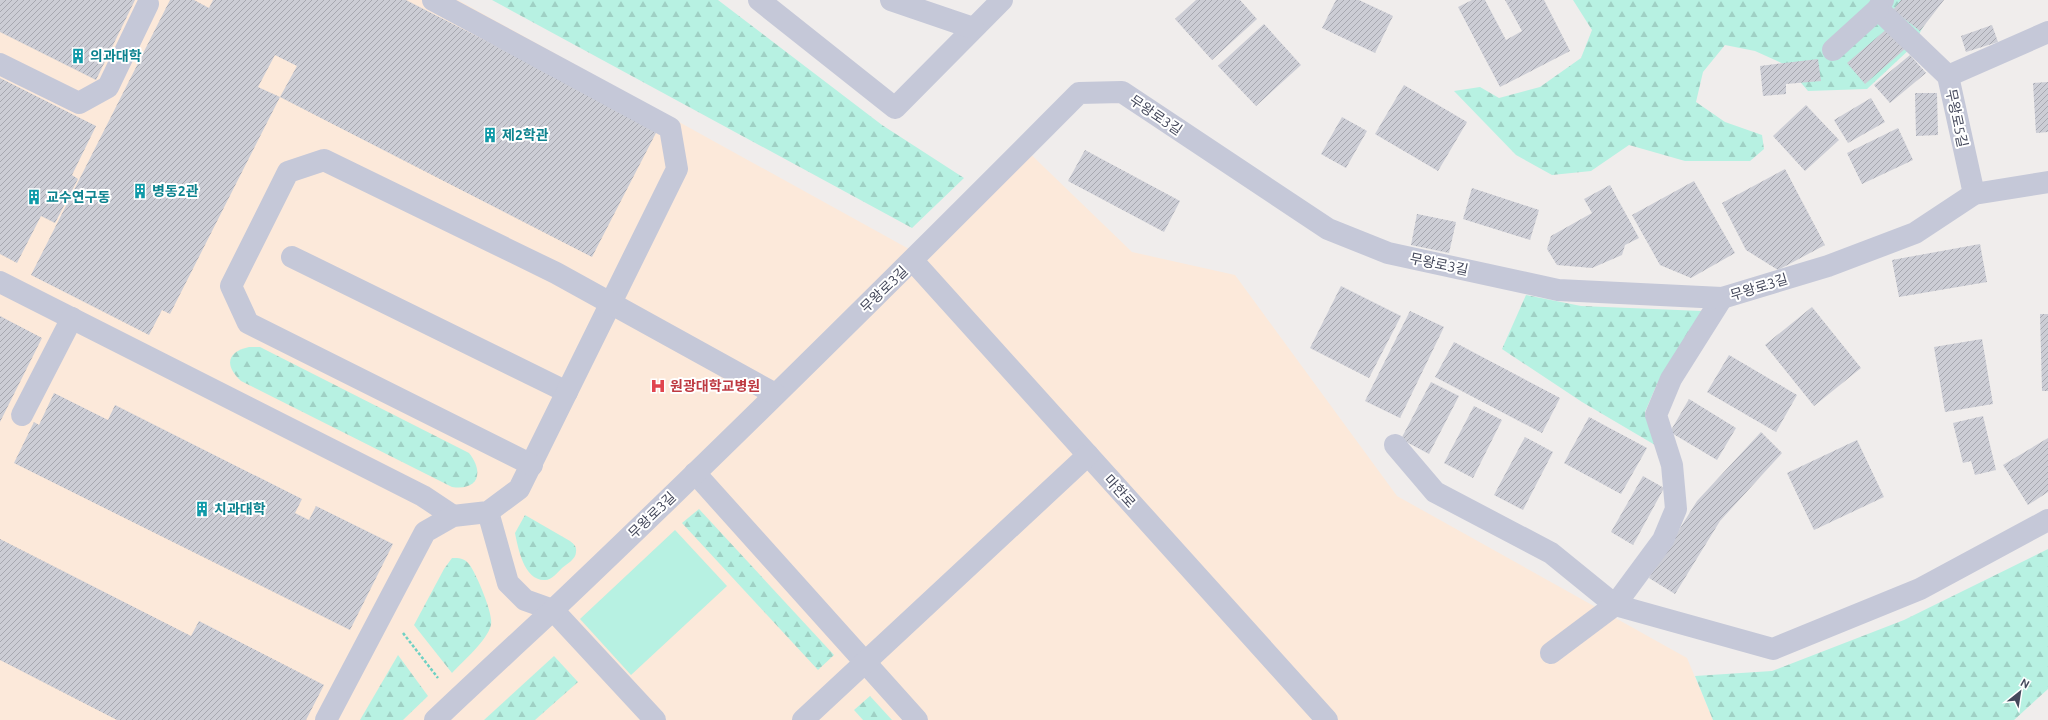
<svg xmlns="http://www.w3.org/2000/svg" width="2048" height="720" font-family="Ubuntu,'Noto Sans KR',sans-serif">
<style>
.medical{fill:#fce9da}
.forest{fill:url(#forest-firs)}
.pitch{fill:#b7f1e2}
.building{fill:url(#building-hatch);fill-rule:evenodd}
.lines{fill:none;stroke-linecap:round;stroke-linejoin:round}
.path{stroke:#6dd1c3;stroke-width:2.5;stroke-dasharray:3 2;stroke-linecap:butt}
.minor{stroke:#c5c8d8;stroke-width:22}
.minor-bridge{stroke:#c5c8d8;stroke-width:22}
.labels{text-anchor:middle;stroke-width:4;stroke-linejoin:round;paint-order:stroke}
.culture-label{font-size:14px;font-weight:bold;fill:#0d838f;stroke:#fff;text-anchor:start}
.street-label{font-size:14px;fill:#44485b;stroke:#fff}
.health-label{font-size:14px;font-weight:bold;fill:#be3a42;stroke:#fff;text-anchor:start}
</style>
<defs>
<pattern id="forest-firs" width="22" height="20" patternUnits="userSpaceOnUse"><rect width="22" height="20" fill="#b7f1e2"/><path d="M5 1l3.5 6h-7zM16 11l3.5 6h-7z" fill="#9fd0c4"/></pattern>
<pattern id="building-hatch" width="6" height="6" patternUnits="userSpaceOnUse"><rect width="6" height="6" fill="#cccdd5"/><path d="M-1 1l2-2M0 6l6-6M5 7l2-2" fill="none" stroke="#a7a8b0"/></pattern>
</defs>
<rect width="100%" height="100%" fill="#f0edec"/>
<polygon class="medical" points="0,0 458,0 909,249 1017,141 1132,252 1235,275 1397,496 1687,658 1713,720 0,720"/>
<g class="forest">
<polygon points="492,0 718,0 882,125 964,178 912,228"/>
<polygon points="1573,0 1938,0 1912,47 1867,89 1808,91 1786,65 1755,51 1725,45 1703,72 1696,102 1725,122 1762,135 1764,149 1750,161 1685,161 1629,145 1591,171 1552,175 1516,155 1454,91 1480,87 1499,98 1540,87 1581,58 1592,30"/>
<polygon points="1526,295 1581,306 1702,311 1657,384 1645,412 1655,445 1582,402 1502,349"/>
<path d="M249,347H260L469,453C484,472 479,491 452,487L241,381C224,365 227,352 249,347Z"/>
<polygon points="699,509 834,655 818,670 682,523"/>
<path d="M525,515L570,541C574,544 577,547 576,552C576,559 567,564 562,568C558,572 552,580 545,580C524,581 518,548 515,533Z"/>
<polygon points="2048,549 2048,689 2014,720 1713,720 1695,676 1772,671 1904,620"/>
<path d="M452,558C459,558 464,558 469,564C476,573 494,615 491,625C487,641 463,661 452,673L414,625L444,569Z"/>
<polygon points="398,655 428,696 403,720 360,720"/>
<polygon points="554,656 578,682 535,720 484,720"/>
<polygon points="870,696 892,720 863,720 854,710"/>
</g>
<polygon class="pitch" points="675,530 727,586 631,675 580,619"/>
<g class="building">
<polygon points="0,0 135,0 96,80 0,32"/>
<path d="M170,0H194L209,8L213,0H406L658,129L592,257L280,97L170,314L162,310L149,335L31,275ZM275,55L297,66L280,97L258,87Z"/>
<polygon points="1196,0 1240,0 1257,19 1212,60 1175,19"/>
<polygon points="1336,0 1359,0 1393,16 1375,53 1322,28"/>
<polygon points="1472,0 1485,0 1506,40 1522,31 1505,0 1544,0 1570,51 1500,87 1458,7"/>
<polygon points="1901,0 1944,0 1920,31 1893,10"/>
<polygon points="1264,24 1301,65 1256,106 1218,66"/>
<polygon points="1992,25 1998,42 1966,52 1961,36"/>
<polygon points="1889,27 1906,48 1865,84 1847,63"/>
<polygon points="1910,55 1926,73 1890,103 1874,85"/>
<polygon points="1818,59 1821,81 1786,84 1786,94 1763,96 1760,66"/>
<polygon points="0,78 96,126 72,175 78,179 55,223 41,216 17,263 0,254"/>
<polygon points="2048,82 2048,132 2036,133 2033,83"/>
<polygon points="1404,85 1467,122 1438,171 1375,134"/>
<polygon points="1915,93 1937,93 1938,135 1916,136"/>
<polygon points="1871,98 1885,122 1848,143 1834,120"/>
<polygon points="1806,105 1839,140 1805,171 1773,136"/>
<polygon points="1342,117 1367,131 1346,168 1321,154"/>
<polygon points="1898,128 1913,160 1862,184 1847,153"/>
<polygon points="1085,150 1180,201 1164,232 1068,181"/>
<polygon points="1785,169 1825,245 1778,270 1746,250 1722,203"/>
<polygon points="1694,181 1735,253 1691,278 1660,265 1632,215"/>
<polygon points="1610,185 1639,238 1625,245 1622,255 1592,268 1557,265 1547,249 1551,236 1592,213 1584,199"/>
<polygon points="1472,188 1539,210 1530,240 1463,219"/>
<polygon points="1417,214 1456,222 1449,253 1411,245"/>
<polygon points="1980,244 1987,282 1899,297 1892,260"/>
<polygon points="1341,286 1401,316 1369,378 1310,348"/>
<polygon points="1812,307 1861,368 1814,406 1765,345"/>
<polygon points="1410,311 1444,327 1400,418 1365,401"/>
<polygon points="2040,314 2048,314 2048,391 2042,391"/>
<polygon points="0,316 42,338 0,422"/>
<polygon points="1982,339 1993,404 1945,412 1934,347"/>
<polygon points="1454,342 1560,398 1542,433 1435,377"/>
<polygon points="1729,355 1797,395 1776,432 1707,392"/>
<polygon points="1431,382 1459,396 1429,454 1401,439"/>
<polygon points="54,393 108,420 115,405 302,499 295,513 309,520 316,506 393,544 350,630 14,463 34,422 39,425"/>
<polygon points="1689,399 1736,428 1717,460 1670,432"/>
<polygon points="1474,406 1502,420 1473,478 1444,463"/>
<polygon points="1983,416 1996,470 1975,475 1971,461 1963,463 1953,423"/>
<polygon points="1589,417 1647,448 1621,494 1564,463"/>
<polygon points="1761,432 1782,453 1720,521 1675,594 1649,578 1697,501"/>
<polygon points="1525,437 1553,452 1523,510 1494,495"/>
<polygon points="2048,438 2048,492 2028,505 2003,465"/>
<polygon points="1857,440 1884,497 1814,530 1787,473"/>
<polygon points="1643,476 1664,488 1633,545 1611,532"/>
<polygon points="0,539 191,636 199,621 324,685 306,720 117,720 0,660"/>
</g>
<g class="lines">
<polyline class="path" points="403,633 438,678"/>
<g class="minor">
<polyline points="759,0 895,108 1002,0"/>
<polyline points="891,0 973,28"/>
<polyline points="1883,0 1878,9 1948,76 1974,194"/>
<polyline points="1833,50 1878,9"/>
<polyline points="0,64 79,103 108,87 148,4"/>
<polyline points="1948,76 2048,32"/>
<polyline points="292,257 567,392"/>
<polyline points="913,261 1327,720"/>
<polyline points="0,282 423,496 453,516"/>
<polyline points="22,415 72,318"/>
<polyline points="1395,445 1435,492 1551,553 1615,605 1773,649 1920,589 2048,520"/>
<polyline points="695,473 917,720"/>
<polyline points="488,512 508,583 525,600 553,610 655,720"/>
<polyline points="1551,653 1615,605 1663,540 1676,509 1672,465 1656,415 1671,379 1722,298"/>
<polyline points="326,720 425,532 453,516 488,512 519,489 677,169 670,128 433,0"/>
<path d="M435,720C474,683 514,646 554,609C732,440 906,267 1079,93L1122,92L1328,229L1388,253L1558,290L1722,298L1828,266L1915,233L1974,194L2048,182"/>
<polyline points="803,720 1088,455"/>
</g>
<polyline class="minor-bridge" points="532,465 248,323 231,286 288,172 324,160 556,273 775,394"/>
</g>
<defs>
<g id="building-bare" transform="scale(1.2)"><path d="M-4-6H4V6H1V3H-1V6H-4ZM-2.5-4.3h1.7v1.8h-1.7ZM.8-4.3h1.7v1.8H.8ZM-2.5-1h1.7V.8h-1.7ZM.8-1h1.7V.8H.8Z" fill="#0f9aa8" stroke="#fff" stroke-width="2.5" paint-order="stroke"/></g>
<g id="hospital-bare" transform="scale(1.2)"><path d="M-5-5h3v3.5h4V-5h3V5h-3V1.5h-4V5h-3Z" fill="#e0444e" stroke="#fff" stroke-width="2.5" paint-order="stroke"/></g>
</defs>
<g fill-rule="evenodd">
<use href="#building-bare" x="78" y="56"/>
<use href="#building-bare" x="490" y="135"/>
<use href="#building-bare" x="140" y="191"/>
<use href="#building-bare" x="34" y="197"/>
<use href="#hospital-bare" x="658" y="386"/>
<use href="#building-bare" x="202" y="509"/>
</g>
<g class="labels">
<g class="culture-label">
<text x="90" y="61">의과대학</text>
<text x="502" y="140">제2학관</text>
<text x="152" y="196">병동2관</text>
<text x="46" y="202">교수연구동</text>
<text x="214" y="514">치과대학</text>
</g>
<g class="street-label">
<text transform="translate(1156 115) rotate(34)" y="5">무왕로3길</text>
<text transform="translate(1957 118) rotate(78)" y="5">무왕로5길</text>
<text transform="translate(1439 264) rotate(12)" y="5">무왕로3길</text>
<text transform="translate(1759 287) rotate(-17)" y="5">무왕로3길</text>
<text transform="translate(884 289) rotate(-44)" y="5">무왕로3길</text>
<text transform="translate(1120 491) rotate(48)" y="5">마한로</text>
<text transform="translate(652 515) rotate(-44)" y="5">무왕로3길</text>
</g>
<g class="health-label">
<text x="670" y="391">원광대학교병원</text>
</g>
</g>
<g transform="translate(2020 692) rotate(30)" stroke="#ffffff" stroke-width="3" paint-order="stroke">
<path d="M0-3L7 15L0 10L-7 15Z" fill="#44485b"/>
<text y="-6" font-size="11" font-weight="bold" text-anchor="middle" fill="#44485b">N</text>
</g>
</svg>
